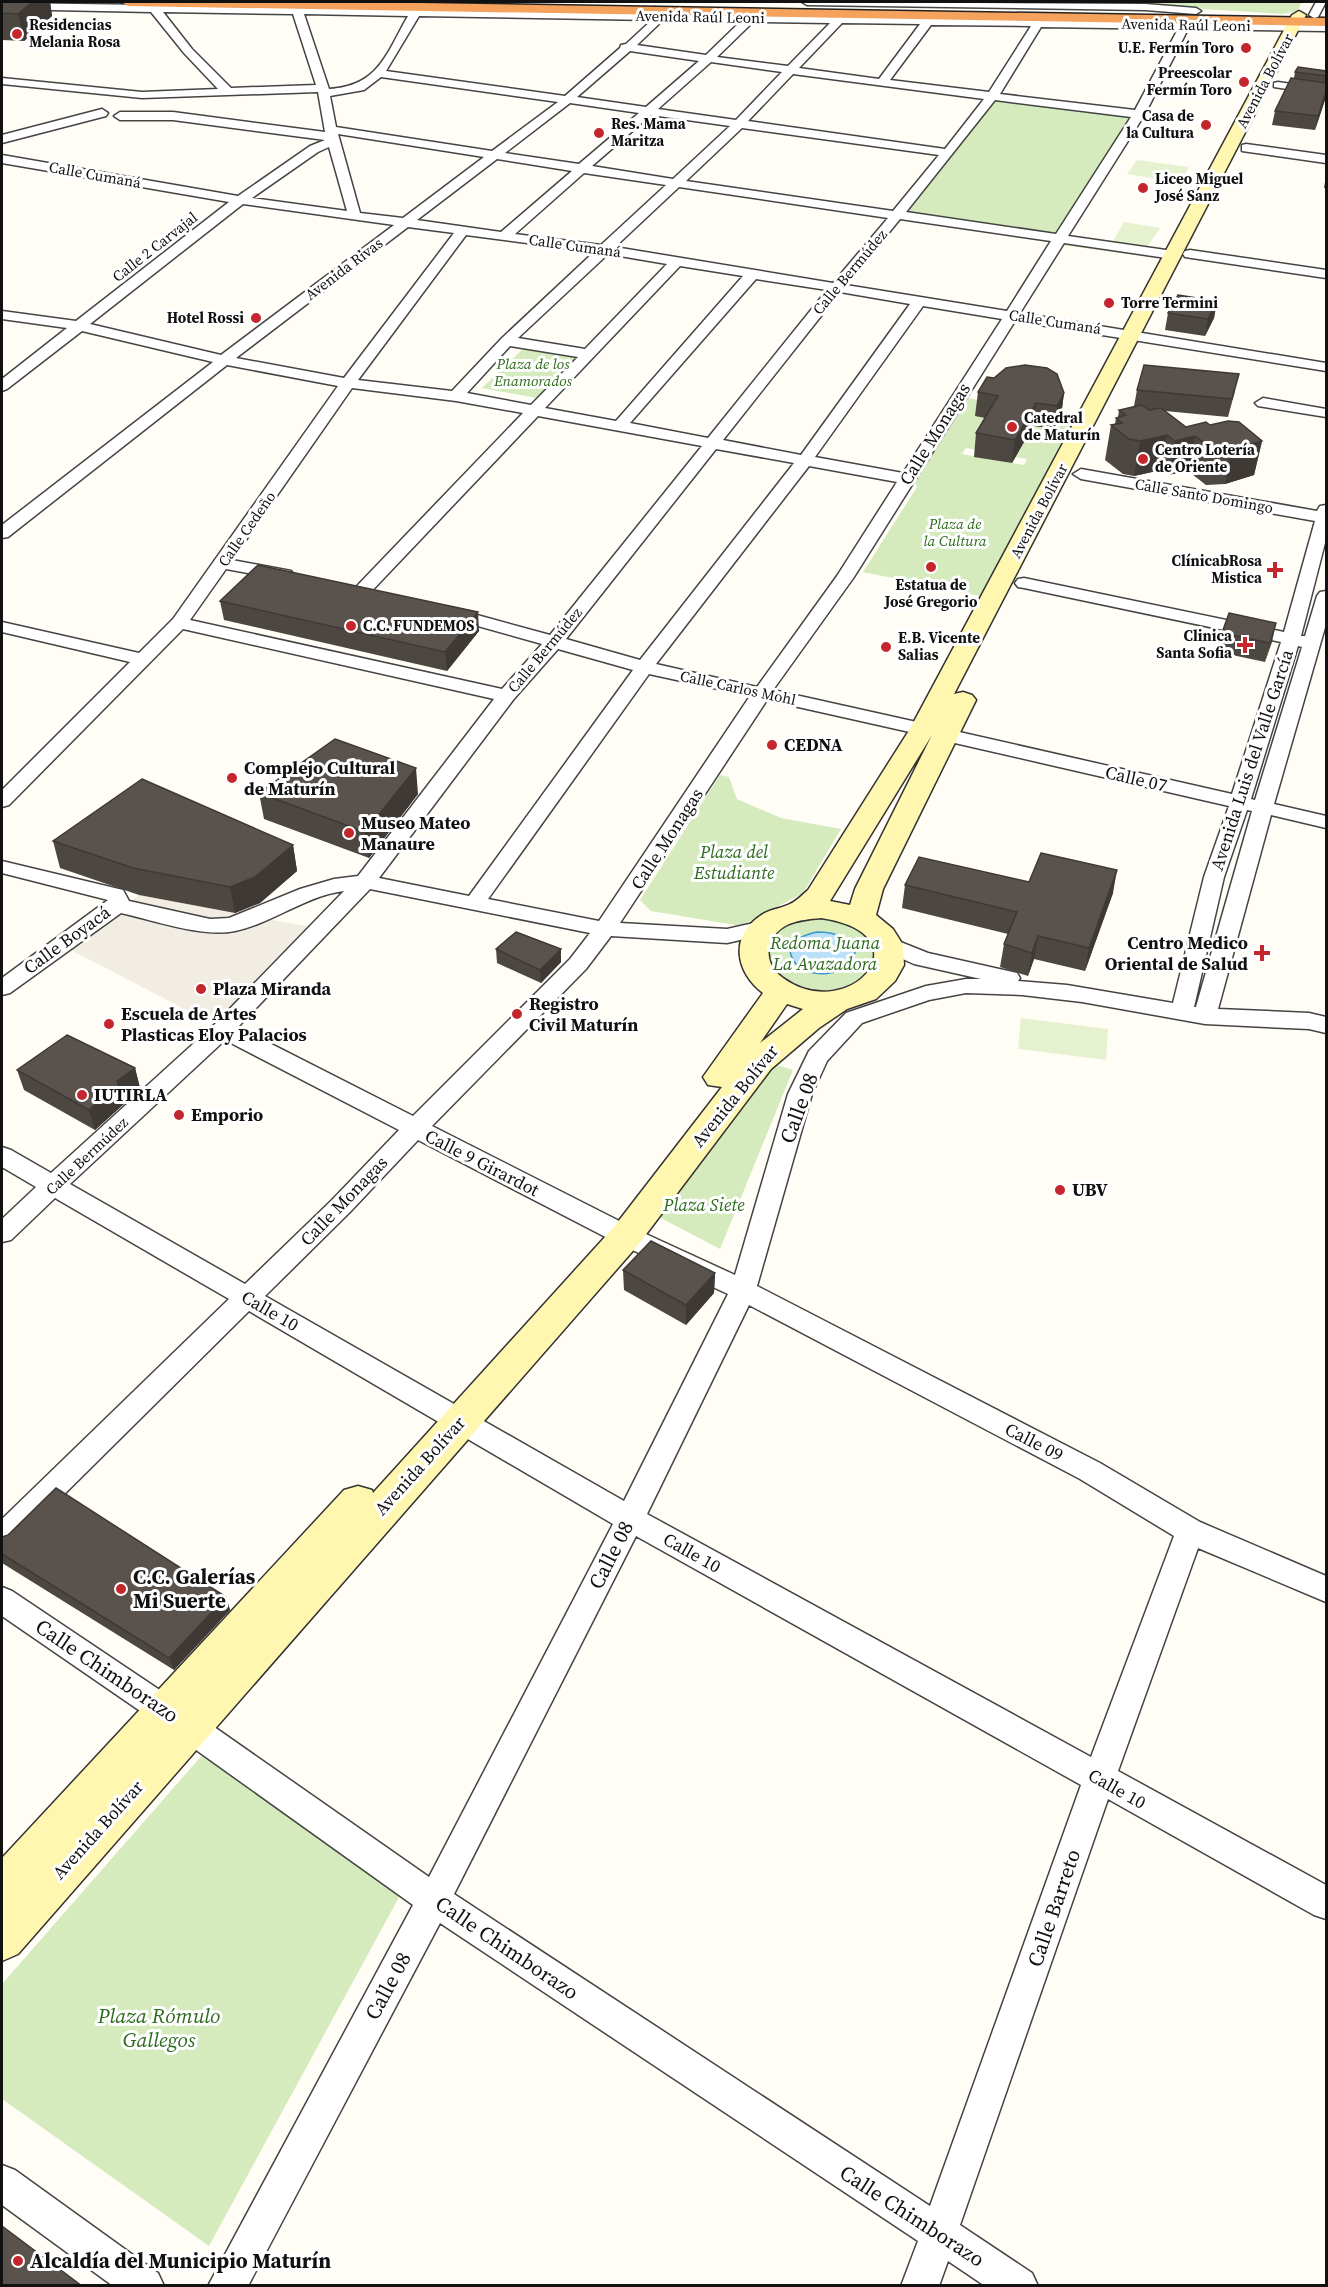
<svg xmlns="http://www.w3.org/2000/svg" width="1328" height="2287" font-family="'Source Serif 4',serif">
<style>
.green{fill:#d5ebbd}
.pitch{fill:#e6f2cf}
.plaza{fill:#f1ede2}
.water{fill:#b9e0f7;stroke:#3f96cf;stroke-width:1.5}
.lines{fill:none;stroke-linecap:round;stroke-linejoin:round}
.street-casing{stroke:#444;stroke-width:3}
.secondary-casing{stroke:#333;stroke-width:3}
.highway-casing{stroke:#222;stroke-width:3}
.street{fill:#fff;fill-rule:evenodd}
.secondary{fill:#fff6b0;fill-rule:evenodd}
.highway{fill:#f5a25d;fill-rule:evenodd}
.wall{fill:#4d4742}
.shaded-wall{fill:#3f3936}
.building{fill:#5a524d;stroke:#3f3936;stroke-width:1.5}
.poi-dot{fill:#c4262e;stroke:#fff;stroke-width:2}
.labels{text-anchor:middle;stroke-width:6;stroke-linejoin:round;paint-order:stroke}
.far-street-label{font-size:15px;fill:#111;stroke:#fff}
.far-poi-label{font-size:15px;font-weight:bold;fill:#111;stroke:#fff;text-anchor:start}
.far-park-label{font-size:15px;font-style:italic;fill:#2f6b1f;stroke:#fff}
.street-label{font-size:18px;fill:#111;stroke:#fff}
.poi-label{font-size:18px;font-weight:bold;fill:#111;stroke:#fff;text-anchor:start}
.park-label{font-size:18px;font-style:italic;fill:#2f6b1f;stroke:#fff}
.near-street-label{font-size:21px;fill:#111;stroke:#fff}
.near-poi-label{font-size:21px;font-weight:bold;fill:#111;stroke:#fff;text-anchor:start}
.near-park-label{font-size:21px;font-style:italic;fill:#2f6b1f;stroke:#fff}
</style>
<rect width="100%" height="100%" fill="#fffdf5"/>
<g class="green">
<polygon points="1151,2 1302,2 1297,11 1283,14 1140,5"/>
<polygon points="993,95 1139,114 1058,238 1152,252 1150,257 1055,244 1058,239 899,214"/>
<polygon points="525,347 583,357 542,399 482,388"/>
<polygon points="968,398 984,401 976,415 986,417 977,450 966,448 962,454 1024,465 1027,459 1015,457 1033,426 1054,429 1062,414 1084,417 985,597 863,572 917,487 915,482"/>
<polygon points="720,775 729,777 737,799 781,818 841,829 803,893 741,926 651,911 640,900"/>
<path d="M832,916L866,929L882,962C872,970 861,984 849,989C819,1002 742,972 776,933C781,928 788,922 795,920C806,917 821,918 832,916Z"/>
<polygon points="774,1064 793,1070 720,1249 657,1216"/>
<polygon points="218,1737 410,1877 209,2246 2,2099 2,1984"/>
</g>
<g class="pitch">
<polygon points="1137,160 1189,167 1180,182 1127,174"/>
<polygon points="1124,222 1160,228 1148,246 1113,241"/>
<polygon points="1021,1018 1108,1029 1106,1060 1018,1049"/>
</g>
<polygon class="plaza" points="139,895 246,915 311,927 223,1029 67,948"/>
<path class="water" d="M817,932C834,932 850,936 855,953L849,966C831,978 795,978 790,951C795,938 804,935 817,932Z"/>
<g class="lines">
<g class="street-casing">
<g id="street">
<path d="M152,2H162L161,5L291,8V2H298L302,8L653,14L650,10L655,7L665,14L1326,25V31L1188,29L1145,114L1068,236L1173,251L1180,255L1173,259L1064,243L1020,313L1326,363V371L1015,321L854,577L773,690L930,725L933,729L930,733L923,735L767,700L620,923L727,929L763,921L771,923L774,928L771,933L727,943L611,936L586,969L432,1126L635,1229L735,1275L788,1094L809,1051L846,1013L926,986L966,979H981L914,964L880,949L877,944L880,939L888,937L928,953L1017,973L1020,978L1018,981L1067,985L1173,1003L1204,877L1229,806L946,741L939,739L936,735L939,731L946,729L1232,794L1281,642L1024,588L1018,587L1015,583L1018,579L1024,578L1284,632L1315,521L1081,479L1073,474L1081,469L1317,511L1320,506L1326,505V539L1301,636H1305L1317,596L1320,592L1326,591V624L1274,804L1326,816V828L1271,815L1218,1009L1309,1013L1326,1017V1033L1309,1029L1205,1024L1082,1002L1022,995L966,993L929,1000L862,1023L827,1061L812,1094L757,1286L1100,1463L1200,1522L1326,1576V1602L1198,1548L1118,1771L1326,1885V1919L1314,1915L1108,1799L960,2225L1032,2273L1038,2286H985L948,2261L939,2286H901L918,2241L440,1923L248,2286H208L413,1905L178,1737L2,1616V1587L12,1591L200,1717L429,1877L613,1524L249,1311L12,1546L2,1549V1519L229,1299L55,1198L11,1240L2,1242V1219L36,1187L2,1167V1147L11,1150L51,1173L215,1024L344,891C305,896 273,923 235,931C202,938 153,920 121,913L10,993L2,995V978L108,900L2,873V861L123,890L129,901L210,919L229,918L300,889L334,879L358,876L494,699L183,629L9,805L2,807V790L130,662L2,632V622L139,653L173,619L338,386L227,365L8,537L2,538V525L213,362L82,331L7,389L2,391V379L67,328L2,319V311L76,321L229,202L2,163V155L238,196L310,146L325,140L173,120H120L114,116L120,112H173L325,132L318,92L142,98L2,84V78L142,92L218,89L184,53L151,12L2,9V3L150,5ZM163,12L293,14L316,85L231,88L192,49ZM304,14L408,16C386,54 379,86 329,89ZM419,16L652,20L626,44L621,45L620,48L565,96L386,71ZM663,20L741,21L706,55L637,45ZM753,22L830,23L788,66L717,57ZM842,23L920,24L879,79L799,68ZM931,25L1031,26L989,92L890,80ZM1041,27L1178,29L1135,110L1000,94ZM630,51L699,61L646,107L577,97ZM711,62L782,72L736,120L658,109ZM793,74L984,99L945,149L748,121ZM381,77L558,102L492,151L336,127L330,96L364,90ZM995,100L1131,117L1056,234L906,212ZM570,103L639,113L579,164L505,153ZM651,115L730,126L673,179L592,166ZM742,128L939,155L893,211L686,181ZM338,134L484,157L403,218L360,213ZM329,147L347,211L252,198L318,152ZM497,159L572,171L501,232L417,220ZM584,173L666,185L601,245L515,234ZM679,187L888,218L833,283L615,247ZM243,204L394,225L221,355L90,324ZM900,219L1051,241L1007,311L846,285ZM408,227L454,233L344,378L236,358ZM466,235L594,252L502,338L452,391L358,380ZM608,254L667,264L585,349L518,338ZM680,266L743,276L616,421L545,408ZM756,279L827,290L708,438L630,423ZM840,292L910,304L801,455L723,440ZM923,306L1002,319L903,473L815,457ZM510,346L578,357L531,405L467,393ZM352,388L456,401L523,413L355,588L352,592L355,596H367L538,416L702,446L550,635L448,607L442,608L439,612L442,616L542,644L502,689L190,620L226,569L285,580L291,579L294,575L291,571L232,560ZM716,449L794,463L640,660L566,639ZM809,466L897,482L837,576L757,687L656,664ZM1298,646L1302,647L1255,800L1251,799ZM558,649L633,670L469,896L379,878L513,700ZM649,674L750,696L599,921L488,899ZM1247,810L1252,811L1196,1007H1194L1224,877ZM370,889L590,933L570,959L413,1116L238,1027ZM225,1040L399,1130L332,1200L245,1284L70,1184ZM418,1140L617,1243L728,1294L624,1501L265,1296L350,1212ZM749,1305L1080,1479L1174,1536L1091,1757L647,1514ZM636,1536L1081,1785L930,2206L454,1894Z"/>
<polygon points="802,2 1145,4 1196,8 1201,11 1196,14 1145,10 807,5"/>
<polygon points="1316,2 1326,2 1318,17 1314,18 1309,15"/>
<polygon points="1278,82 1326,89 1326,95 1274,87 1274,83"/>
<polygon points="102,109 108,113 106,116 2,143 2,135"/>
<polygon points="1246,144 1326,155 1326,163 1242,151 1242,145"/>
<polygon points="1190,250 1326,270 1326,278 1185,257 1183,254 1185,251"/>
<polygon points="1263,398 1326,409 1326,417 1258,406 1255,403"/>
<polygon points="2,2165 15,2170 158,2273 164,2286 113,2286 2,2205"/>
</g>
</g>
<g class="secondary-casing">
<path id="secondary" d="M1299,11L1306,15L954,694L963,692L972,695L976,700L883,889L876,915L893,929L903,945L904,965L895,981L876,999L847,1009L819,1028L771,1069L638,1245L18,1954L2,1961V1858L344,1490L358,1486L372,1490L373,1493L614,1227L722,1087L708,1085L703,1077L763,993C736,973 729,937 760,916C769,909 780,909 790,904C797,901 803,894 808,890L910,729L1292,15ZM932,735L855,889L850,905L830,901ZM821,918C929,934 850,1026 783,978C761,962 765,935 789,924C799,920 810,919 821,918ZM787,1004L803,1009L760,1043Z"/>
</g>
<g class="highway-casing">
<polygon id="highway" points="121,2 359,2 1326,18 1326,26 128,6"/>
</g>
<use href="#street" class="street"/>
<use href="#secondary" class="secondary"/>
<use href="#highway" class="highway"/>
</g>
<g class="wall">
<polygon points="2,2 50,2 52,16 24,41 2,40"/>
<polygon points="1326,71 1326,97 1315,130 1272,125 1275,111 1294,78 1295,72"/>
<polygon points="1326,176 1326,188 1324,188"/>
<polygon points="1217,301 1214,318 1205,336 1165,330 1168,313"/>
<polygon points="1137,390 1235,391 1228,417 1165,411 1186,427 1210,425 1262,441 1254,475 1225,484 1206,485 1188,471 1168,475 1161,470 1134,476 1123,474 1105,460 1111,425 1115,424 1116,418 1118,417 1119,410 1134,406"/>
<polygon points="978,392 1064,393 1061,416 1054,429 1033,426 1012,463 974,457 976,433 985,418 975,416"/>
<polygon points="220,601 479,631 447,671 224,620"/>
<polygon points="1276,623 1265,662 1218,652 1222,633"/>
<polygon points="259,793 418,794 369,858 264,819"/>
<polygon points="53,841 293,845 297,871 260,903 235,913 139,895 60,868"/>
<polygon points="1029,882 1113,893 1085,971 1034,959 1028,976 1000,967 1004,944 1008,934 902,908 905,885"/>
<polygon points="496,949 561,962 541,983 497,963"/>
<polygon points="135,1068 140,1088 124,1100 125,1103 95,1130 24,1090 17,1070"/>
<polygon points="623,1270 715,1273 714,1293 686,1325 624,1290"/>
<polygon points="2,1537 226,1597 230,1610 174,1670 2,1563"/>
</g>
<g class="shaded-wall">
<polygon points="32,2 50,2 52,16 24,41 18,14"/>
<polygon points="1326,92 1326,97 1315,130 1318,116"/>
<polygon points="1217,301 1214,318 1205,336 1208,319"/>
<polygon points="1064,393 1061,416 1054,429 1057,406"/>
<polygon points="1036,403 1033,426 1012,463 1015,440"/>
<polygon points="1167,435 1161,470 1134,476 1140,441"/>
<polygon points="1195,436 1188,471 1168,475 1175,441"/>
<polygon points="1262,441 1254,475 1225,484 1232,449"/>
<polygon points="478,612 479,631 447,671 445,652"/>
<polygon points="1276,623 1272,642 1265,662 1270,643"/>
<polygon points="416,768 418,794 369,858 365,832"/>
<polygon points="293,845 297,871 260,903 235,913 230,887"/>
<polygon points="1117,870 1113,893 1085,971 1089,948"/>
<polygon points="1038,936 1034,959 1028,976 1032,953"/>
<polygon points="561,949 561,962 541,983 540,970"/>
<polygon points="135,1068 140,1088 124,1100 125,1103 95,1130 89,1110 117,1081"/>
<polygon points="715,1273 714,1293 686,1325 686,1305"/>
<polygon points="226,1597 230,1610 174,1670 169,1658"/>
</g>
<g class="building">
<polygon points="2,2 32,2 18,14 2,13"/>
<polygon points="1298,67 1326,71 1326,76 1295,72"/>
<polygon points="1291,78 1326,83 1326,92 1318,116 1275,111"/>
<polygon points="1178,295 1217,301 1208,319 1168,313"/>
<polygon points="1025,365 1047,368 1057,374 1064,393 1057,406 1036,403 1015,440 976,433 998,396 978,392 987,377 994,378 1006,368"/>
<polygon points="1144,365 1239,374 1232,399 1137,390"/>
<polygon points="1142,405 1149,410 1161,408 1186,427 1206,422 1210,425 1228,421 1239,422 1262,441 1232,449 1214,450 1195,436 1175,441 1167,435 1140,441 1129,439 1111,425 1122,423 1116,418 1126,415 1119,410"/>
<polygon points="258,565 478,612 445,652 220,601"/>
<polygon points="1229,613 1276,623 1270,643 1222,633"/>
<polygon points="335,739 416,768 365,832 259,793"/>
<polygon points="142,779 293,845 255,877 230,887 133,868 53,841"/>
<polygon points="1041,853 1117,870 1089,948 1038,936 1032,953 1004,944 1017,912 905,885 919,857 1029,882"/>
<polygon points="516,932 561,949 540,970 496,949"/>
<polygon points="67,1035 135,1068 117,1081 119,1083 89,1110 17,1070"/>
<polygon points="651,1241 715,1273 686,1305 623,1270"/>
<polygon points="56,1488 226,1597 169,1658 2,1554 2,1537 8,1535"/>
<polygon points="2,2226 82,2286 2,2286"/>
</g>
<g class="poi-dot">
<circle cx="17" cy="34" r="6"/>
<circle cx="1246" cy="48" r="6"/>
<circle cx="1244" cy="82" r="6"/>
<circle cx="1206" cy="125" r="6"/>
<circle cx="599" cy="133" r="6"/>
<circle cx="1143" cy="188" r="6"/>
<circle cx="1109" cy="303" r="6"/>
<circle cx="256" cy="318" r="6"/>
<circle cx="1012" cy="427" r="6"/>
<circle cx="1143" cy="459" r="6"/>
<circle cx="931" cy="567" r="6"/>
<path d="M1272 561h6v6h6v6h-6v6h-6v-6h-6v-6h6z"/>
<circle cx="351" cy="626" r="6"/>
<path d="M1242 636h6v6h6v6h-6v6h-6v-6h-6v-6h6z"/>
<circle cx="886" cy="647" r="6"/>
<circle cx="772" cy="745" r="6"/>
<circle cx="232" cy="778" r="6"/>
<circle cx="349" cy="833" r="6"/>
<path d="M1259 944h6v6h6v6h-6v6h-6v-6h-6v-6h6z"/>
<circle cx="201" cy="989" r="6"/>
<circle cx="517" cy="1014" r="6"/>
<circle cx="109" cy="1024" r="6"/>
<circle cx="82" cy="1095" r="6"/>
<circle cx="179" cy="1115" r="6"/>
<circle cx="1060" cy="1190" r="6"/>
<circle cx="121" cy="1589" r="6"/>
<circle cx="18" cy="2261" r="6"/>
</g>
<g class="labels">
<g class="far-street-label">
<text transform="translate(700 17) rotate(1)" y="5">Avenida Raúl Leoni</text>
<text transform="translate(1186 25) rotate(1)" y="5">Avenida Raúl Leoni</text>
<text transform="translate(1265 81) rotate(-62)" y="5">Avenida Bolívar</text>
<text transform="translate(95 175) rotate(10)" y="5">Calle Cumaná</text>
<text transform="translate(575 246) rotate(8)" y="5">Calle Cumaná</text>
<text transform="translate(155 247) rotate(-38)" y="5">Calle 2 Carvajal</text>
<text transform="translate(344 269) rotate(-37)" y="5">Avenida Rivas</text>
<text transform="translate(850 272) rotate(-50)" y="5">Calle Bermúdez</text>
<text transform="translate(1055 322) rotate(9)" y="5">Calle Cumaná</text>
<text transform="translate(1204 496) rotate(10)" y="5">Calle Santo Domingo</text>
<text transform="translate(1039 511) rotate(-62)" y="5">Avenida Bolívar</text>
<text transform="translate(247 529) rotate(-55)" y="5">Calle Cedeño</text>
<text transform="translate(545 650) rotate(-50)" y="5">Calle Bermúdez</text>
<text transform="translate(738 688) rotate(12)" y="5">Calle Carlos Mohl</text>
<text transform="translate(87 1156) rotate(-43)" y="5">Calle Bermúdez</text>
</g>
<g class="far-poi-label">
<text x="29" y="30">Residencias<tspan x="29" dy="17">Melania Rosa</tspan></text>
<text x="1234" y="53" text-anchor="end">U.E. Fermín Toro</text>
<text x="1232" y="78" text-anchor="end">Preescolar<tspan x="1232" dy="17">Fermín Toro</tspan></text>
<text x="1194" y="121" text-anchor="end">Casa de<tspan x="1194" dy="17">la Cultura</tspan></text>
<text x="611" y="129">Res. Mama<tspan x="611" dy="17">Maritza</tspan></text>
<text x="1155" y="184">Liceo Miguel<tspan x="1155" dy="17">José Sanz</tspan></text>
<text x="1121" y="308">Torre Termini</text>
<text x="244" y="323" text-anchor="end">Hotel Rossi</text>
<text x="1024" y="423">Catedral<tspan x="1024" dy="17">de Maturín</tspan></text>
<text x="1155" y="455">Centro Lotería<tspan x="1155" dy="17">de Oriente</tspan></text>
<text x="1262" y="566" text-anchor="end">ClínicabRosa<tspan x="1262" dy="17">Mistica</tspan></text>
<text x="931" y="590" text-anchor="middle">Estatua de<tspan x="931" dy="17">José Gregorio</tspan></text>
<text x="363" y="631">C.C. FUNDEMOS</text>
<text x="1232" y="641" text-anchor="end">Clinica<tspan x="1232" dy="17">Santa Sofia</tspan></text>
<text x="898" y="643">E.B. Vicente<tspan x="898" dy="17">Salias</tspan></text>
</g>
<g class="far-park-label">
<text x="533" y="369">Plaza de los<tspan x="533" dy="17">Enamorados</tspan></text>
<text x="955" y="529">Plaza de<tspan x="955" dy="17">la Cultura</tspan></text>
</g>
<g class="street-label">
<text transform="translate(935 434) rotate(-58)" y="6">Calle Monagas</text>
<text transform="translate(1252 760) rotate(-72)" y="6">Avenida Luis del Valle García</text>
<text transform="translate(1136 779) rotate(13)" y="6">Calle 07</text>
<text transform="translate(667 839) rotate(-57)" y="6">Calle Monagas</text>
<text transform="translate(67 940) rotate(-36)" y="6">Calle Boyacá</text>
<text transform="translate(735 1096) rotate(-51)" y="6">Avenida Bolívar</text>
<text transform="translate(482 1163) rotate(27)" y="6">Calle 9 Girardot</text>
<text transform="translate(344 1201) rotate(-46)" y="6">Calle Monagas</text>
<text transform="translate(270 1311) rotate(30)" y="6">Calle 10</text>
<text transform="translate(1034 1442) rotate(27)" y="6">Calle 09</text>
<text transform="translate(420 1466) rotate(-48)" y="6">Avenida Bolívar</text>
<text transform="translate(692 1553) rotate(29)" y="6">Calle 10</text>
<text transform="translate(1117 1789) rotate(29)" y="6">Calle 10</text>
<text transform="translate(98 1830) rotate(-48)" y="6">Avenida Bolívar</text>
</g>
<g class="poi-label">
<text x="784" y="751">CEDNA</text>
<text x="244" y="774">Complejo Cultural<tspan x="244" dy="21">de Maturín</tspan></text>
<text x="361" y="829">Museo Mateo<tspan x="361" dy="21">Manaure</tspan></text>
<text x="1248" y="949" text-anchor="end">Centro Medico<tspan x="1248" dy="21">Oriental de Salud</tspan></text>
<text x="213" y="995">Plaza Miranda</text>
<text x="529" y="1010">Registro<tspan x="529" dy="21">Civil Maturín</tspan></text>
<text x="121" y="1020">Escuela de Artes<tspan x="121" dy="21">Plasticas Eloy Palacios</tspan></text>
<text x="94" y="1101">IUTIRLA</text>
<text x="191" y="1121">Emporio</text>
<text x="1072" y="1196">UBV</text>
</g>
<g class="park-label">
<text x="734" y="858">Plaza del<tspan x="734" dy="21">Estudiante</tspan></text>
<text x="825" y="949">Redoma Juana<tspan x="825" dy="21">La Avazadora</tspan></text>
<text x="704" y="1211">Plaza Siete</text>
</g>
<g class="near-street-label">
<text transform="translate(799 1108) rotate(-70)" y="7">Calle 08</text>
<text transform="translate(611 1555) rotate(-63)" y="7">Calle 08</text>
<text transform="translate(107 1671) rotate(34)" y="7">Calle Chimborazo</text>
<text transform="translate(1054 1908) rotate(-71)" y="7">Calle Barreto</text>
<text transform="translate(507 1948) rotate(34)" y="7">Calle Chimborazo</text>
<text transform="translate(388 1986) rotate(-62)" y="7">Calle 08</text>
<text transform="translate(912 2216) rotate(33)" y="7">Calle Chimborazo</text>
</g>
<g class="near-poi-label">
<text x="133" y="1584">C.C. Galerías<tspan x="133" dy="24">Mi Suerte</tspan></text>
<text x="30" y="2268">Alcaldía del Municipio Maturín</text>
</g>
<g class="near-park-label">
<text x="159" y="2023">Plaza Rómulo<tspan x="159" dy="24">Gallegos</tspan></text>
</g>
</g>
<rect width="1328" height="2287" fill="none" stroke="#111111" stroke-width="6"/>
</svg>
